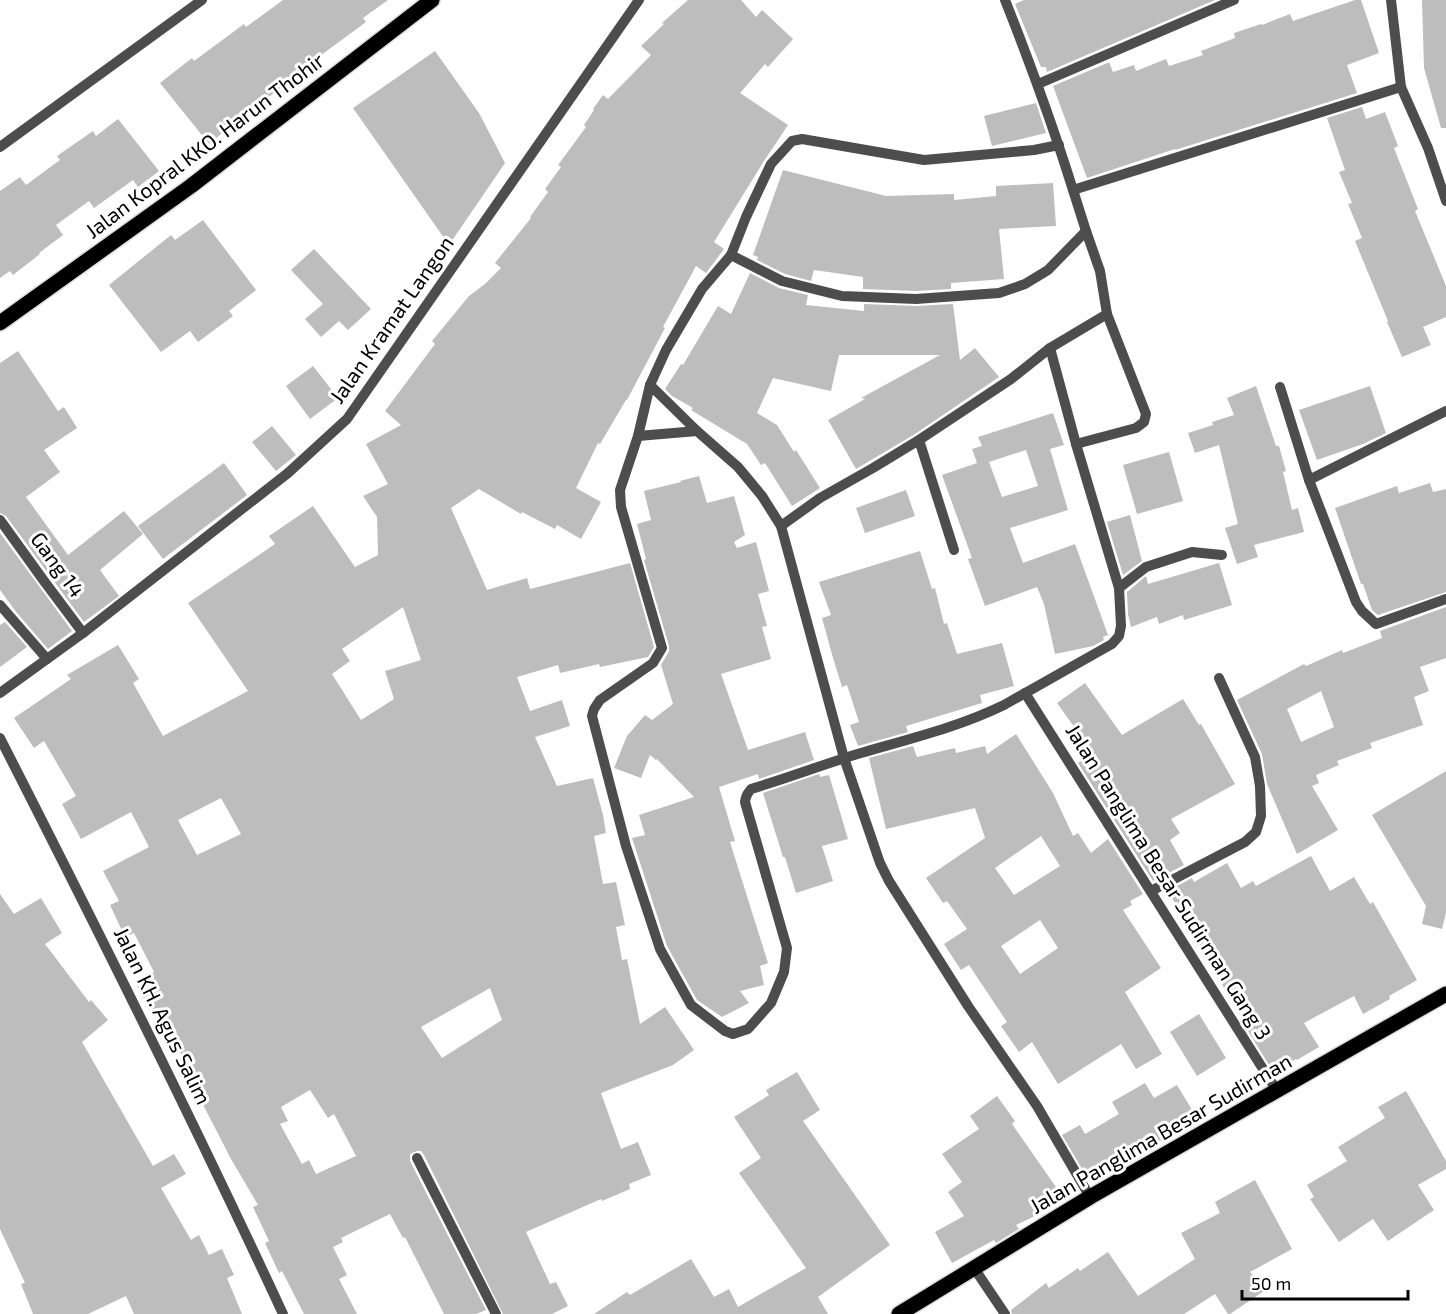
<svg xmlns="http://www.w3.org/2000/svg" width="1446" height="1314" font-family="'Exo 2',sans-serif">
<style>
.building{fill:#bdbdbd;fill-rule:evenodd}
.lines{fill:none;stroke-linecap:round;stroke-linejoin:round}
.major-casing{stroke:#dbdbdb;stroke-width:18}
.minor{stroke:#4d4d4d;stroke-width:10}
.major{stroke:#000;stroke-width:15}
.labels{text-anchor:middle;stroke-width:6;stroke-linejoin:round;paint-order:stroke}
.street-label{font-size:21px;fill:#000;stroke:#fff}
</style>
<rect width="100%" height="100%" fill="#fff"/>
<g class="building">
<polygon points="283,0 388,0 363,18 366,22 286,81 288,83 240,118 209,144 160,83 192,58 194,61 244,24 246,27"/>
<path d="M688,0H741L756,17L762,10L793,39L768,67L765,64L740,93L788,125L764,161L714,242L724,249L706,273L696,266L663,327L665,328L627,400H626L600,444L598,443L576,488L601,502L581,539L557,525L555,529L522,512L521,514L479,489L451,508L487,590L527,578L530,589L630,563L654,647L648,657L600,667L599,664L560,673L558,665L517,677L530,711L562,700L570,726L535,737L557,786L593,778L603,815L606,833L594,836L603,884L616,882L625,925L616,927L622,960L627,959L640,1024L665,1007L694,1050L673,1065L601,1093L621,1149L638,1142L651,1175L629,1184L630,1189L602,1201L601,1199L526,1232L550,1284L556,1282L568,1306L552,1314H503L424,1155L421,1151H417L410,1154V1161L486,1310L476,1314H444L405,1237L403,1238L390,1214L341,1238L343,1242L333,1247L347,1275L339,1279L357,1314H304L282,1271L279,1273L265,1243L269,1241L253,1207L258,1205L231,1159L195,1089L193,1090L177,1061L183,1058L159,1013L153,1016L135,982L154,972L134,933L125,937L110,905L119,901L103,871L149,847L131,812L81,839L62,804L76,796L44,741L34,748L14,718L71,679L67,675L118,645L139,679L133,683L163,736L248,691L188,603L275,544L269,536L313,506L355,567L378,555L377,517L363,496L388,484L366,444L401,425L385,411L435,344L432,341L469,296L485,284L501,268L495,263L531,218L530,217L548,192L545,189L561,167L558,165L586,127L584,125L594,110L593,109L603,95L608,99L651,55L641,46L664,24L662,23ZM403,607L421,660L385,671L394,699L361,720L332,674L350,661L342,649ZM221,798L241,834L197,855L178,820ZM490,988L502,1020L442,1058L421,1027ZM310,1090L328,1118L334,1114L356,1156L316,1174L309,1160L302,1164L280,1124L288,1121L281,1107Z"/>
<polygon points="1024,0 1215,0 1047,72 1046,67 1041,67 1015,4"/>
<polygon points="1355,0 1361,0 1379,53 1347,65 1357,93 1175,150 1175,149 1087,178 1053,86 1112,61 1109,62 1113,72 1134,65 1136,71 1166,59 1169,66 1203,55 1201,51 1235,38 1234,33 1261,24 1262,25 1290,14 1293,21"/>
<polygon points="1422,0 1446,0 1446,128 1441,128 1424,68"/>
<polygon points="435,51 479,113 505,163 449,245 353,108"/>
<polygon points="1036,103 1046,133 992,146 984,116"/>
<polygon points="1362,107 1366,119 1385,112 1398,146 1394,148 1418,209 1415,211 1446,286 1446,317 1423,327 1431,345 1402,357 1387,322 1388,321 1355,241 1362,238 1348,204 1352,203 1339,172 1345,170 1327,118"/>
<polygon points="118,119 159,171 138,187 133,180 94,208 89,201 56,225 63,235 39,253 40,254 13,275 10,271 0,278 0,191 20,177 26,185 60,160 57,156 93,131 96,136"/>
<polygon points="783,170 886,196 954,194 954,200 996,196 996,186 1053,183 1056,226 999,229 1004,279 951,283 951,289 916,291 863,289 863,277 814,270 811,281 785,274 757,260 758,257 753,255"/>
<polygon points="203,220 256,290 229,311 233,316 198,342 190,331 161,352 109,285 171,235 175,240"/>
<polygon points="314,249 371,309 348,330 339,321 321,337 305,319 323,304 291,270"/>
<polygon points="750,273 779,288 808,295 806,305 864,311 864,304 916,306 953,304 960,360 975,348 999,377 915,434 856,469 828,420 865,399 861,398 940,355 839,355 831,391 773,378 757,413 777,425 794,452 796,450 820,488 792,506 765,463 761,465 747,444 691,410 693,408 672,396 665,389 681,364 683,365 718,306 731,314"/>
<polygon points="18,351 58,411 64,407 77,428 44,450 60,472 26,497 68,555 124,511 143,534 100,570 119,596 84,622 6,516 0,513 0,363"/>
<polygon points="313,366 338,398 310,419 286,386"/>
<polygon points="1256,386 1276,446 1279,446 1286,471 1283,472 1292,510 1298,508 1304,532 1254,545 1258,557 1237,564 1225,528 1238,524 1219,445 1195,453 1188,433 1213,425 1212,422 1234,415 1227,398"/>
<polygon points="1370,386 1386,433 1363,444 1317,460 1299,410"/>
<path d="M1053,413L1064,445L1050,449L1068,510L1010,528L1023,563L1075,544L1108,635L1103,637L1104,640L1093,646L1055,654L1044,604L1037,587L985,606L968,559L972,558L942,475L977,463L972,449L982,446L978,437ZM1026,450L1038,486L1002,497L989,462Z"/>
<polygon points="272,426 296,455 276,471 252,442"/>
<polygon points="1169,452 1183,501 1137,514 1123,465"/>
<polygon points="224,463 247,495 163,559 138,526"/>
<polygon points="699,476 707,503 734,496 745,535 734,542 737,548 756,542 769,591 758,594 767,626 762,627 771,659 721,674 748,750 805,732 814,760 759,779 758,774 719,787 735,841 730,842 768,963 760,966 764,985 740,991 749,1003 722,1017 697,1000 667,946 632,838 645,835 639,815 694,797 657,759 656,760 650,755 641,778 614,768 627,736 645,715 652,720 673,704 661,665 669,651 669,646 644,560 646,559 637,524 651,520 644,491 681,482 680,481"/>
<polygon points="1430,483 1433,492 1446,489 1446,592 1378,615 1372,610 1363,584 1361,584 1335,508 1397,486 1399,493"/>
<polygon points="906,490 915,516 865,533 856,508"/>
<polygon points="1130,515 1142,561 1123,575 1107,522"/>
<polygon points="0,533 72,631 48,649 17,613 0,590"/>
<polygon points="920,551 932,589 935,588 944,624 947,623 957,654 1002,643 1014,686 980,695 982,703 906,726 908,732 858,746 850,725 859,722 847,685 842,687 833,658 822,618 831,615 819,582"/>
<polygon points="1219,563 1232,605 1184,620 1183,615 1159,624 1157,617 1131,627 1128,614 1127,592 1146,576 1148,584"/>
<path d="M1446,607V658L1420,667L1429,691L1414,697L1423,725L1370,743L1372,748L1337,761L1339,765L1316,775L1319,783L1312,786L1338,830L1297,854L1267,784L1262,754L1237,700L1304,664L1306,666L1342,650L1343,653L1382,638L1380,631ZM1321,691L1334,727L1301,742L1287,709Z"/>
<polygon points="5,622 27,647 0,667 0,625"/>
<polygon points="1085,683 1122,735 1183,699 1199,725 1201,724 1235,784 1171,819 1180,833 1170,840 1184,865 1153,881 1078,763 1092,752 1057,703"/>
<path d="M1016,734L1053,793L1073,836L1078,833L1091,853L1108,839L1143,894L1130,901L1132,905L1123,910L1161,968L1125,992L1162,1054L1136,1069L1121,1044L1058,1084L1032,1042L1019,1052L1001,1026L1007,1022L969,965L961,970L944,944L967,929L947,901L943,903L926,878L985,838L975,808L886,829L869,758L913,746L917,757L955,748L956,753L985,746L987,754ZM1041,836L1060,866L1014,895L995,868ZM1040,920L1058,948L1020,974L1001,946Z"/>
<polygon points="1446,771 1446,913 1442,929 1422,924 1426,906 1372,815"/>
<polygon points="819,774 820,777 829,775 848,839 822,846 833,881 796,893 785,857 783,857 763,793"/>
<polygon points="1311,856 1330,891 1354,877 1370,904 1373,902 1417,980 1389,996 1390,999 1363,1014 1354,996 1304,1023 1319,1047 1297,1060 1296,1059 1274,1073 1248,1031 1249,1031 1168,891 1192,878 1194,882 1227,863 1241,888 1253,881 1256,886"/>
<polygon points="0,894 14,914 41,898 62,933 45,944 89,1002 91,1000 108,1020 82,1042 153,1166 174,1154 186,1174 161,1188 191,1240 199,1235 209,1255 222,1249 234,1275 227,1278 242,1314 134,1314 126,1296 88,1314 33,1314 21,1284 25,1283 0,1229"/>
<polygon points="1199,1014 1226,1058 1197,1076 1170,1032"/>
<polygon points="797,1072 820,1110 803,1121 890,1245 818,1297 828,1314 594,1314 627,1292 630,1295 691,1259 714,1297 729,1289 738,1307 806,1268 739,1173 761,1158 734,1117 769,1095 766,1090"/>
<polygon points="1145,1083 1154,1098 1177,1085 1197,1118 1140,1153 1142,1156 1114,1172 1110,1167 1088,1179 1062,1135 1080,1125 1085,1134 1119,1114 1112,1102"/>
<polygon points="1406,1091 1446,1161 1446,1169 1418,1185 1434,1210 1388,1241 1373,1219 1339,1242 1310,1199 1314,1197 1307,1185 1347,1161 1338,1147 1385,1118 1378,1107"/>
<polygon points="997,1096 1015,1121 1012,1124 1063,1197 1035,1211 1037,1215 1016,1225 1019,1229 996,1243 994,1240 952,1263 935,1232 964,1216 948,1192 962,1182 942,1154 979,1129 970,1116"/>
<polygon points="1255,1180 1292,1249 1250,1272 1264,1291 1230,1314 1228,1314 1215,1294 1184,1314 1012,1314 1011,1310 1046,1283 1049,1288 1078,1268 1080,1271 1108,1252 1138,1296 1195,1259 1181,1233 1220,1213 1215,1202"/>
</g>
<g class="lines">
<g class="major-casing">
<g id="major">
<polyline points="0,323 191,186 432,0"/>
<polyline points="899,1314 1090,1197 1446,994"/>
</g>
</g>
<g class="minor">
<path d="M1005,0C1030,63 1053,126 1073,190L1401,87"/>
<polyline points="1391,0 1401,87 1428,148 1446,201"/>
<polyline points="1038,84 1234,0"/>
<polyline points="0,147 202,0"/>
<polyline points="731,255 782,281 842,296 916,299 999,293 1025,284 1048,270 1086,231 1073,190"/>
<polyline points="1050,348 1076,444 1136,428 1144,422 1146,414 1107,314"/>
<polyline points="650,385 666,350 702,289 731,255 746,217 771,164 792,141 802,139 924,160 1034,150 1059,145"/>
<polyline points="1280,387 1309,480 1356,602 1362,611 1376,624 1446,599"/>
<path d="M697,431L650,385L638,436L620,490L621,507L662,648L653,663L600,700L594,709L592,716L626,846L660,949L691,1005L725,1031L733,1034L748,1029L771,1003L784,972L787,948L745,802C746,796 747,794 751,789C788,778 824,764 861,753C909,739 959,727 1004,705L1112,644L1119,636L1121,626L1119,588L1076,444"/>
<polyline points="638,436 697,431 738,467 762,496 781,526 844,758 880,863 889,881 968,1006 1037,1106 1090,1197"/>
<polyline points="919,440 954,550"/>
<polyline points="1309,480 1446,411"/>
<polyline points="0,520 44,581 83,633"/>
<polyline points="781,526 820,498 873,468 919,440 1011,379 1050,348 1107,314 1100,271 1086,231"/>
<polyline points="1119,588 1146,567 1192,552 1222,555"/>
<polyline points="0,605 47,659"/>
<polyline points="0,693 83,633 288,473 347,419 639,0"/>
<polyline points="1025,693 1277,1091"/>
<path d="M0,738C97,928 193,1120 283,1314"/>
<polyline points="1151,891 1245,842 1256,832 1261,816 1260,786 1255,757 1219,678"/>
<polyline points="417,1158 496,1314"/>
<polyline points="974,1268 1005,1314"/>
</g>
<use href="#major" class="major"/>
</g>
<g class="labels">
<g class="street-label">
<text transform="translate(205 146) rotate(-37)" y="7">Jalan Kopral KKO. Harun Thohir</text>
<text transform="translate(392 320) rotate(-55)" y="7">Jalan Kramat Langon</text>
<text transform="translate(57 565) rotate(54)" y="7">Gang 14</text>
<text transform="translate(1168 882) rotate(58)" y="7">Jalan Panglima Besar Sudirman Gang 3</text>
<text transform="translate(162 1016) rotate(64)" y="7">Jalan KH. Agus Salim</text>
<text transform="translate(1161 1134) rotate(-30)" y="7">Jalan Panglima Besar Sudirman</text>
</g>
</g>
<path d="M1242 1290v9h166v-9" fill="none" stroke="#000000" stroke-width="3"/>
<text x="1251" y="1290" font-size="18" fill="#000000" stroke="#ffffff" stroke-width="4.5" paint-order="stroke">50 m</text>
</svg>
